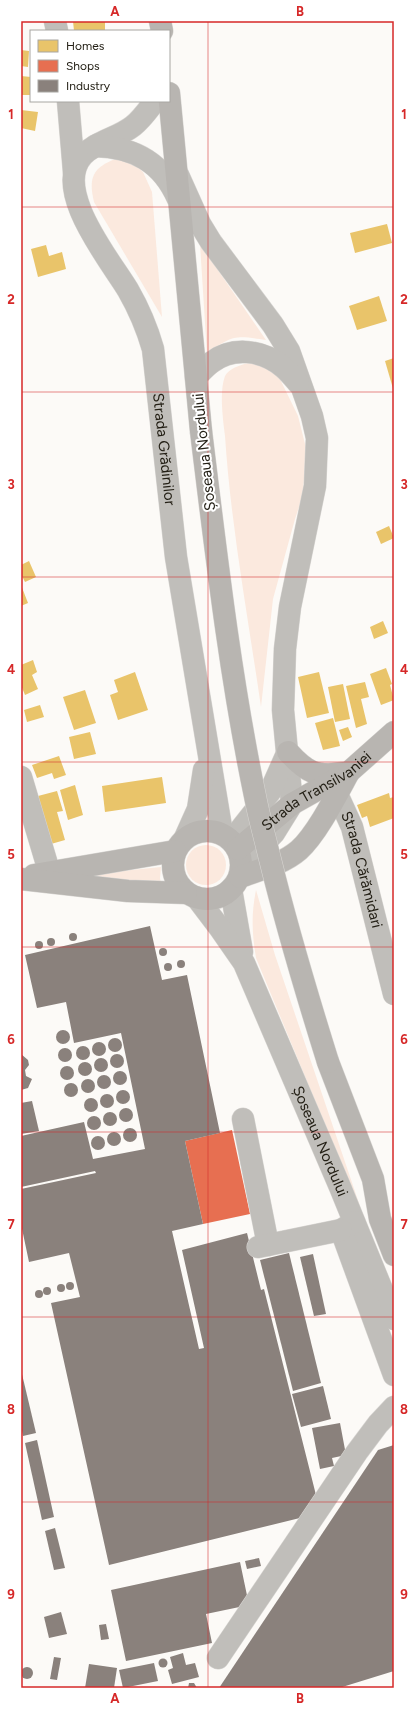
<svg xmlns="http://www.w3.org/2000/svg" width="415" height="1709" font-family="Figtree,sans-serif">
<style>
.green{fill:#fbe9de}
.homes{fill:#e9c46a}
.shops{fill:#e76f51}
.industry{fill:#8a817c}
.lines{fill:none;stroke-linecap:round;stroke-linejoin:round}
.minor-casing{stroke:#d9d7d4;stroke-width:23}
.major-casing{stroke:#d9d7d4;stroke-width:23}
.minor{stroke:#c0beba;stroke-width:22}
.major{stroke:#b8b5b1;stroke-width:22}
.major-bridge-casing{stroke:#d9d7d4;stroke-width:23;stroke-linecap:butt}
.major-bridge{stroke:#b8b5b1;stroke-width:22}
.grid{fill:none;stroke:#d62828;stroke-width:1;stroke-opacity:0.55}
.labels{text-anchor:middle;stroke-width:4;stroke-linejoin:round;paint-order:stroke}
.street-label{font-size:15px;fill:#242016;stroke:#fff}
.neatline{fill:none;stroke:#d62828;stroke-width:1.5}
.grid-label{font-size:13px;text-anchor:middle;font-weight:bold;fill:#d62828}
</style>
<rect width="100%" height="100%" fill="#fcfaf7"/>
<g class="green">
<path d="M118,158L132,162L143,172L152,192L162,317L94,202C88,177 93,167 118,158Z"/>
<path d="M200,244L266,340C235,335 232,335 207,354Z"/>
<path d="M248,363L263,366L274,371L281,381L298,416L306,448L303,495L295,519L273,599L261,707C248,617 231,527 225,436C223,419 219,392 225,376C229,368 241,365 248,363Z"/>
<circle cx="206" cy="865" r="20"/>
<polygon points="161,867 160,878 161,884 62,877"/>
<path d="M256,890L275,955L366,1224L256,958C252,933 251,915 256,890Z"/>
</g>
<g class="homes">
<polygon points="73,21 105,21 105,30 74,31"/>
<polygon points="21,50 29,51 28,67 21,66"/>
<polygon points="21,76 31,77 31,95 21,95"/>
<polygon points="21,110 38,112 35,131 21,128"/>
<polygon points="387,224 392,243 355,253 350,233"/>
<polygon points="46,245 49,256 62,252 66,269 38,277 31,249"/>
<polygon points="379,296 387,321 357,330 349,306"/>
<polygon points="394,358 394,392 385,361"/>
<polygon points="389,526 394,538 381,544 376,532"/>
<polygon points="29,561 36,577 25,582 21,574 21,565"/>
<polygon points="21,585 28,603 21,606"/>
<polygon points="383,621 388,633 374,639 370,627"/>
<polygon points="33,660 37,672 32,675 38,689 25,695 21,685 21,665"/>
<polygon points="386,668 392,684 390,685 394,700 381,705 370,674"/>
<polygon points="135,672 148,710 118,720 110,695 118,692 114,680"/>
<polygon points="319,672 329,713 307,718 298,677"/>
<polygon points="365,682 369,697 361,699 367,724 356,728 346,686"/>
<polygon points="343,684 350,719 335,722 328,687"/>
<polygon points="85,690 96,723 74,730 63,697"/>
<polygon points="40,705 44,717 27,722 24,710"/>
<polygon points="333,718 340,746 323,750 315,723"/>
<polygon points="348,727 352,737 343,741 339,730"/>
<polygon points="90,732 96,754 74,759 69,737"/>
<polygon points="59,756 66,775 54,779 52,773 37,778 32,765"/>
<polygon points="162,777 166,803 105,812 102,786"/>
<polygon points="75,785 83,815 68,820 60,790"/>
<polygon points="57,791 63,811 57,812 65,840 51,844 38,796"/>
<polygon points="389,793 390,798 394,797 394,818 370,827 367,816 362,818 357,805"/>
</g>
<polygon class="shops" points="232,1130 250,1214 203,1224 185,1141"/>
<g class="industry">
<polygon points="150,926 162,980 187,975 220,1133 185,1141 203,1224 172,1231 199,1349 204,1348 182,1250 247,1233 261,1290 264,1289 317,1499 308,1516 109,1565 51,1303 80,1297 69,1253 29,1262 21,1224 21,1189 96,1173 95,1171 21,1187 21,1136 84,1122 93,1159 145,1149 121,1033 74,1043 66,1002 37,1008 25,955"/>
<circle cx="73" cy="937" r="4"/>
<circle cx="51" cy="942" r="4"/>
<circle cx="39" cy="945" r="4"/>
<circle cx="163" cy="952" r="4"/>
<circle cx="181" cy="964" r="4"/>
<circle cx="168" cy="967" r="4"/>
<circle cx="63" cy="1037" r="7"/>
<circle cx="115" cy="1045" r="7"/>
<circle cx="99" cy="1049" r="7"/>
<circle cx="83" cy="1053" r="7"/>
<circle cx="65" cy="1055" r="7"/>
<circle cx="117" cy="1061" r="7"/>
<polygon points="21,1054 28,1060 29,1065 25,1070 26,1076 32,1079 28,1088 21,1090"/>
<circle cx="101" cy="1065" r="7"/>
<circle cx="85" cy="1069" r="7"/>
<circle cx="67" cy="1073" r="7"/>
<circle cx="120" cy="1078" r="7"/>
<circle cx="104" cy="1082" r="7"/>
<circle cx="88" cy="1086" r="7"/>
<circle cx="71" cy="1090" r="7"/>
<circle cx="123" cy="1097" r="7"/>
<circle cx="107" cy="1101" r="7"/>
<circle cx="91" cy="1105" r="7"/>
<polygon points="32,1101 39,1131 21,1134 21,1103"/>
<circle cx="126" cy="1115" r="7"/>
<circle cx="110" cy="1119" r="7"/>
<circle cx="94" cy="1123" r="7"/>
<circle cx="130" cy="1135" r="7"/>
<circle cx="114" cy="1139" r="7"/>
<circle cx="98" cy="1143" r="7"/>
<polygon points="289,1253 321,1383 293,1391 260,1260"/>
<polygon points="313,1254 326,1314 314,1316 300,1257"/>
<circle cx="70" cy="1286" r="4"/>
<circle cx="61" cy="1288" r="4"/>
<circle cx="47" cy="1291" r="4"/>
<circle cx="39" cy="1294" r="4"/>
<polygon points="21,1370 36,1433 23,1436 21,1425"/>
<polygon points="323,1386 331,1419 301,1427 292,1394"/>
<polygon points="340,1423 346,1455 332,1458 334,1466 320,1469 312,1428"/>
<polygon points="37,1440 54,1517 42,1520 25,1443"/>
<polygon points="394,1445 394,1671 339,1688 219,1688 378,1450"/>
<polygon points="55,1528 65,1568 54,1570 45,1531"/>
<polygon points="259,1558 261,1566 247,1569 245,1561"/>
<polygon points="240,1562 249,1605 206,1614 212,1643 126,1661 111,1590"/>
<polygon points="61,1612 67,1634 49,1638 44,1617"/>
<polygon points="106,1624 109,1639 101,1640 99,1625"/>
<polygon points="183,1653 186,1665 195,1663 199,1677 172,1684 168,1670 173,1668 170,1657"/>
<polygon points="54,1657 61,1658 57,1680 50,1679"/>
<circle cx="163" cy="1663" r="4.5"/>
<polygon points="154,1663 158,1681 123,1688 119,1670"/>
<polygon points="89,1664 117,1668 114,1688 85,1688"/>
<circle cx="27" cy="1673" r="6"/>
<polygon points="189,1683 194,1683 197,1688 188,1688"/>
</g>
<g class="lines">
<g class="minor-casing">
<g id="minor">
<polyline points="55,21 57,31"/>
<polyline points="68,101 74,172"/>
<path id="s1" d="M155,101C148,110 141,120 133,126C118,138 97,141 83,155C51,189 110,260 128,290C139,309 147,328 153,349L176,557L222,833"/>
<path d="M95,146C134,147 162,162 178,199"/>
<polyline points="178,175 200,224 211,242 273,325 289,351 312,416 317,438 315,486 290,607 285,649 283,710 292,804 274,833 260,848 242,862"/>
<path d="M196,377C201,372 206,366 212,362C233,346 263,350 283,367C288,371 293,377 298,383"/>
<polyline points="21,777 49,871"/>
<path id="s2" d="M337,794L352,827L394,994"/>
<polyline points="185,838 198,809 204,770"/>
<polyline points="232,840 270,792 286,756"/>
<polyline points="231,889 242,952"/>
<path id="s3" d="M197,898L219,927L244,963L340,1187L394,1319"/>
<polyline points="243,1119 268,1245"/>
<polyline points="354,1222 341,1230 394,1375"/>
<polyline points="258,1247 341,1230"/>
<polyline points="218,1658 357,1452 378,1424 394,1407"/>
</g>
</g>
<g class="major-casing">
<g id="major">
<polyline points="160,21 162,31"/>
<polyline points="169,93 201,431"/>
<path d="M288,752C307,773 316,777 344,773"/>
<circle cx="207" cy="865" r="34"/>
<path id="s4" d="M238,849L292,804L349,772L394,732"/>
<polyline points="34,875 175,851"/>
<path d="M240,877C259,870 283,864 299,850C317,834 337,794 349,772"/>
<polyline points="21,879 128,891 186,893"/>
<polyline points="328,1062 373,1179 380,1219 394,1255"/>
</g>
</g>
<use href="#minor" class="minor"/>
<use href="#major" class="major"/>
<g class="major-bridge-casing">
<path id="major-bridge" d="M201,431C216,553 230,676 255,796C259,817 265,838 270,859C287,928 307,995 328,1062"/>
</g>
<use href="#major-bridge" class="major-bridge"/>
</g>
<path class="grid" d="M208,21V1688M21,207H394M21,392H394M21,577H394M21,762H394M21,947H394M21,1132H394M21,1317H394M21,1502H394"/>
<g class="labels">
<g class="street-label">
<text dy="5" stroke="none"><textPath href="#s1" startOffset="408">Strada Grădinilor</textPath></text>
<text transform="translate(204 452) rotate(-96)" y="5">Șoseaua Nordului</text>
<text dy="5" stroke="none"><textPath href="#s4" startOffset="98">Strada Transilvaniei</textPath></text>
<text dy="5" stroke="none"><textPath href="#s2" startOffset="80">Strada Cărămidari</textPath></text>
<text dy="5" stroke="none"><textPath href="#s3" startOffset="274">Șoseaua Nordului</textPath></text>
</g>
</g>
<rect width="415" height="1709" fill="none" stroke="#ffffff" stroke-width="44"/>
<rect x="30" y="30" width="140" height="72" fill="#ffffff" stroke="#a7a6a2"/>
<rect x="38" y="40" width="20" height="12" fill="#e9c46a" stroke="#a7a6a2"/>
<text x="66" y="50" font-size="12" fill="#242016">Homes</text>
<rect x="38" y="60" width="20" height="12" fill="#e76f51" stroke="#a7a6a2"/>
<text x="66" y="70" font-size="12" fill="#242016">Shops</text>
<rect x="38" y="80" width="20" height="12" fill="#8a817c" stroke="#a7a6a2"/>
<text x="66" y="90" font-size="12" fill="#242016">Industry</text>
<rect x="22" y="22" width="371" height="1665" class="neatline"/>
<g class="grid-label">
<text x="115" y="16">A</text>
<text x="300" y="16">B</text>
<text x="11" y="119">1</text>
<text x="404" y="119">1</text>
<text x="11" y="304">2</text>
<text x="404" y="304">2</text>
<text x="11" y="489">3</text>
<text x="404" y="489">3</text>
<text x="11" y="674">4</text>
<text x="404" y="674">4</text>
<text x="11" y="859">5</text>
<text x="404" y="859">5</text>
<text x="11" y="1044">6</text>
<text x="404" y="1044">6</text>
<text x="11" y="1229">7</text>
<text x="404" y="1229">7</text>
<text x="11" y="1414">8</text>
<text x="404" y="1414">8</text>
<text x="11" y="1599">9</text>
<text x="404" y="1599">9</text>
<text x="115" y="1703">A</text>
<text x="300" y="1703">B</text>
</g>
</svg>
